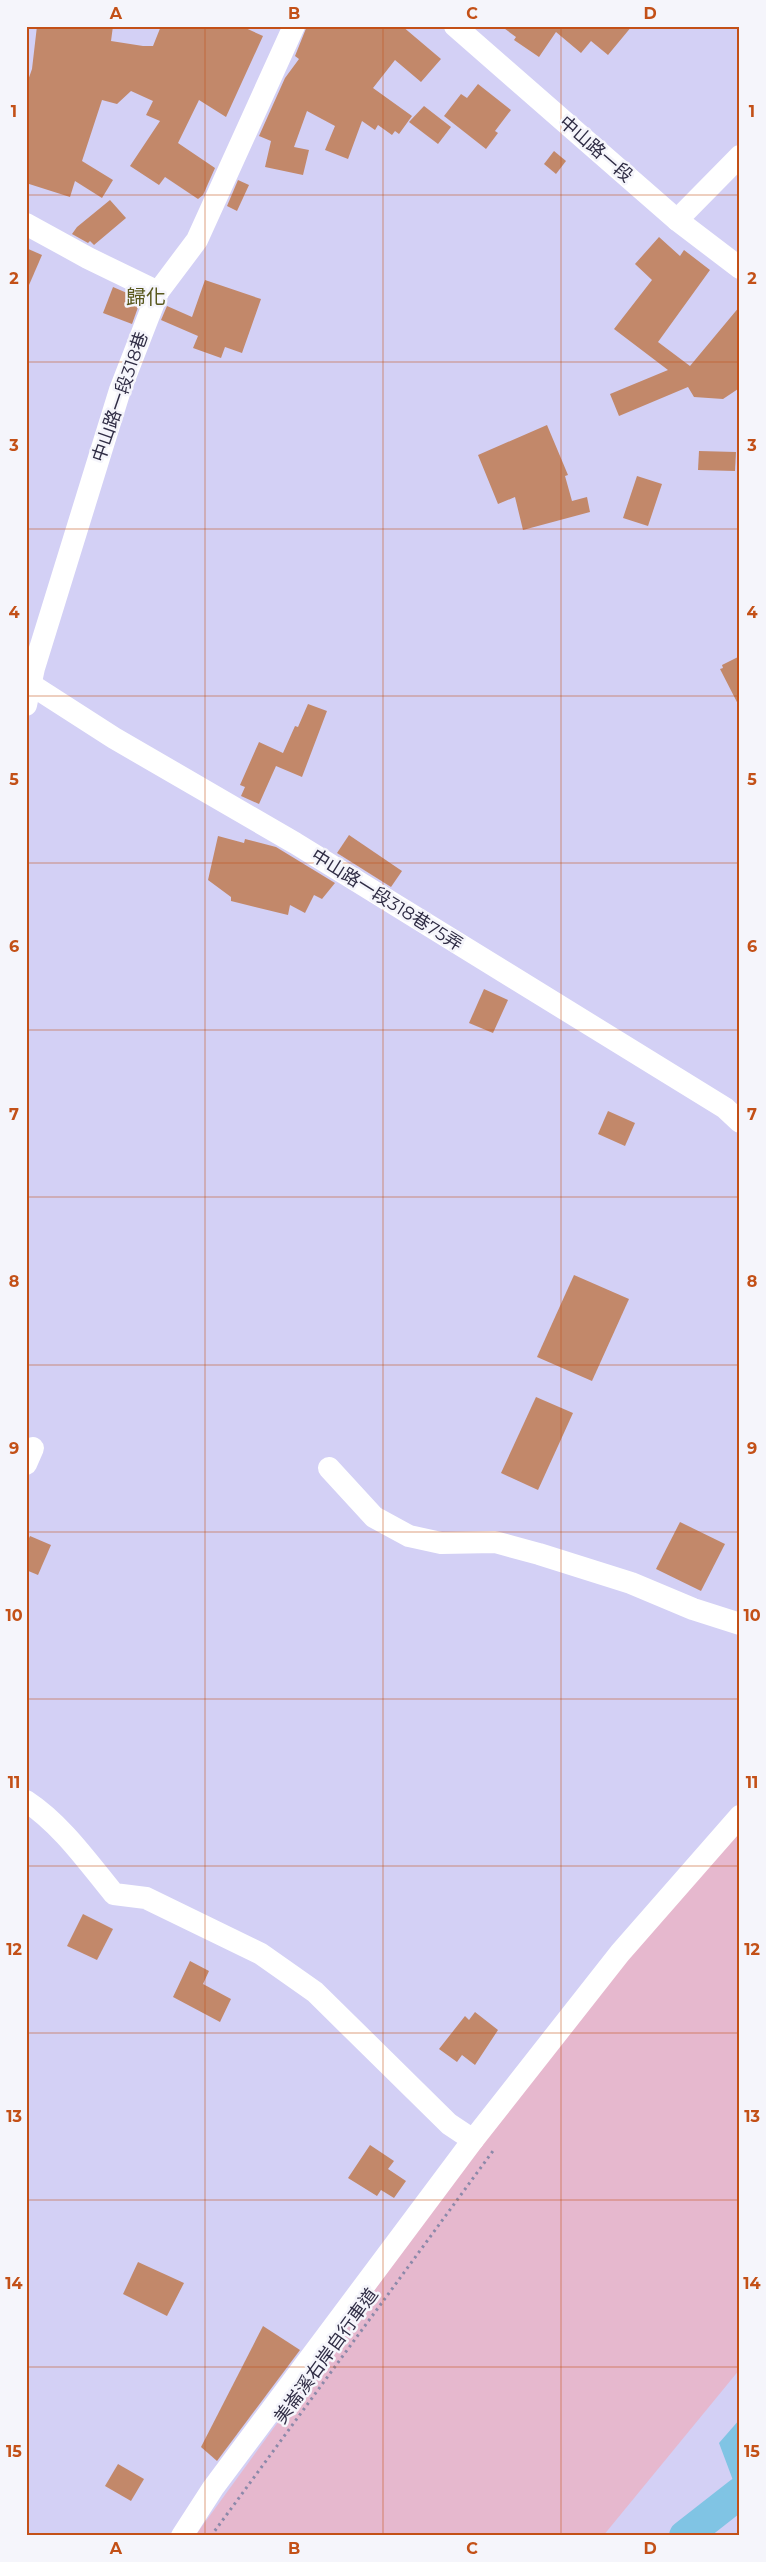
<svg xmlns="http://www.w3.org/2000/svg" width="766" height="2562" font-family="Montserrat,'Noto Sans TC',sans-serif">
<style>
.green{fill:#e6b8ce}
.water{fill:#80c4e4}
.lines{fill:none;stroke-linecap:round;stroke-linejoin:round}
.river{stroke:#80c4e4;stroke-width:32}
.building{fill:#c2886a}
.path{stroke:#8c89a9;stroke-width:3;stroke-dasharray:2.5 4;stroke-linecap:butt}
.minor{stroke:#fff;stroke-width:22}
.grid{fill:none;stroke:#c35017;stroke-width:1;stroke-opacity:0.55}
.labels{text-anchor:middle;stroke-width:5;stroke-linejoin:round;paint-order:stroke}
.street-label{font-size:18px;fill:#2f2c44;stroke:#f5f5fb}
.quarter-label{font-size:20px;fill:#59581d;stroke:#f5f5fb}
.neatline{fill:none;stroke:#c35017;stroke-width:2}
.grid-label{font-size:16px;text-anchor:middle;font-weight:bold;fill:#c35017}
</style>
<rect width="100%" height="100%" fill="#d3d0f5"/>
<polygon class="green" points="740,1818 740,2369 603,2536 195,2536 620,1953"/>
<polygon class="water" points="740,2419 740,2499 719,2443"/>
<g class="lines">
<polyline class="river" points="685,2536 740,2493"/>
</g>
<g class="building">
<polygon points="37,26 113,26 111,41 143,46 153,46 161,26 241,26 263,36 226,117 199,100 178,143 215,168 203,195 198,199 165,177 159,185 130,166 160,121 146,115 153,101 131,91 117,104 102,100 82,161 113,180 102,198 75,181 70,197 26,183 26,86 32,69"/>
<polygon points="307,26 402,26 441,59 421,82 395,60 373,88 412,116 399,134 395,131 392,135 378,125 375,130 362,121 348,159 325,150 335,126 307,111 294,147 309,150 303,175 265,167 271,141 259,136 285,78 299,59 295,56"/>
<polygon points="501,26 632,26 608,55 591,41 581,53 556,32 539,57 514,40 516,37"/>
<polygon points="478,84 511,110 495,131 498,133 486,149 444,116 461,94 467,98"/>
<polygon points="424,106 451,127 438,144 409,122"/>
<polygon points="554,151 566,161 556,174 544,164"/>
<polygon points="238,180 249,185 237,211 227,206"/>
<polygon points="110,200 126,218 94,245 90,241 88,243 72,234 77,227"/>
<polygon points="659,237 680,256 684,250 710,270 658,342 690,366 740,306 740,383 738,389 723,399 694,397 688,387 619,416 610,394 668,370 614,329 652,280 635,264"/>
<polygon points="26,248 42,255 26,292"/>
<polygon points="205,280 261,299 242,353 225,347 221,358 193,348 198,336 161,320 167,306 192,317"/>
<polygon points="113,287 141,299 132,324 103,313"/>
<polygon points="547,425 568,475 565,476 572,501 587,497 590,512 523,530 515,497 498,504 478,455"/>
<polygon points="699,451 736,452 735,471 698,470"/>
<polygon points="637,476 662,484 648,526 623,518"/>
<polygon points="740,656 740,708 720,669 723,668 722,665"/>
<polygon points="308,704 327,711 302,777 276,766 259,804 241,796 245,787 240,785 259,742 283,753 295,726 298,727"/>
<polygon points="349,835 402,871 391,887 337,853"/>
<polygon points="218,836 244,843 245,839 276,847 335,883 322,899 314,895 305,913 290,905 288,915 231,901 231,897 208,880"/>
<polygon points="484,989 508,1000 493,1033 469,1023"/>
<polygon points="608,1111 635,1123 625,1146 598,1134"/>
<polygon points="574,1275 629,1299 592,1381 537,1357"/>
<polygon points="536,1397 573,1413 538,1490 501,1473"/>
<polygon points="680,1522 725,1544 701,1591 656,1569"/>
<polygon points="30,1536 51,1545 38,1575 26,1570 26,1544"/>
<polygon points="83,1914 113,1929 97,1960 67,1946"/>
<polygon points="190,1961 209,1971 203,1984 231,1999 220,2022 173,1997"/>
<polygon points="475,2012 498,2030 475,2065 462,2055 457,2062 439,2049 465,2016 469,2020"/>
<polygon points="370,2145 394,2161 388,2169 406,2181 394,2198 381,2190 377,2196 348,2178"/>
<polygon points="138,2262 184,2283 167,2316 123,2294"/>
<polygon points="263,2326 300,2350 217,2461 201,2447"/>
<polygon points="118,2464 144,2479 131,2501 105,2486"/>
</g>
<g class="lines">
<polyline class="path" points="211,2536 493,2151"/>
<g class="minor">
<polyline points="455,26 677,220 740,268"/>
<polyline points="677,220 740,156"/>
<polyline points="26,224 88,258 158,292"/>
<polyline points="30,684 114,738 295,843 725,1108 740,1122"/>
<polyline points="26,705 34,668 120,390 158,292 197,240 294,26"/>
<polyline points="26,1464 33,1448"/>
<polyline points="329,1468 374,1517 409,1536 441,1543 495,1542 539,1554 631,1583 693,1609 740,1624"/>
<path d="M26,1801C61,1824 87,1861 114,1894L146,1898L261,1954L315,1992L449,2124L473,2140"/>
<polyline points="182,2536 213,2488 473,2140 620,1953 740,1816"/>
</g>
</g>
<path class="grid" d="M205,26V2536M383,26V2536M561,26V2536M26,195H740M26,362H740M26,529H740M26,696H740M26,863H740M26,1030H740M26,1197H740M26,1365H740M26,1532H740M26,1699H740M26,1866H740M26,2033H740M26,2200H740M26,2367H740"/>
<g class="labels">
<g class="street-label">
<text transform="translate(596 149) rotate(41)" y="6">中山路一段</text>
<text transform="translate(120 397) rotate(-71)" y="6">中山路一段318巷</text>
<text transform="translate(387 900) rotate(32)" y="6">中山路一段318巷75弄</text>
<text transform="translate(326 2356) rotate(-54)" y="6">美崙溪右岸自行車道</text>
</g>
<g class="quarter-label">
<text x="146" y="304">歸化</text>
</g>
</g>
<rect width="766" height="2562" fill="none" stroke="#f5f5fb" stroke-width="55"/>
<rect x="28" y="28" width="710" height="2506" class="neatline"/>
<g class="grid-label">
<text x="116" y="19">A</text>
<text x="294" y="19">B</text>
<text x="472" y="19">C</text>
<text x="650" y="19">D</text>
<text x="14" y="117">1</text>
<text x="752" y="117">1</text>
<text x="14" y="284">2</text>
<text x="752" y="284">2</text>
<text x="14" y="451">3</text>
<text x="752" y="451">3</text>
<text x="14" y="618">4</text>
<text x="752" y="618">4</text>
<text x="14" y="785">5</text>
<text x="752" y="785">5</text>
<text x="14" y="952">6</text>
<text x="752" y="952">6</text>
<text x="14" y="1120">7</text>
<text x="752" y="1120">7</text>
<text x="14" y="1287">8</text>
<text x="752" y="1287">8</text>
<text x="14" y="1454">9</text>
<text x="752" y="1454">9</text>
<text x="14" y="1621">10</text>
<text x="752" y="1621">10</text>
<text x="14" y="1788">11</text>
<text x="752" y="1788">11</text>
<text x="14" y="1955">12</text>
<text x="752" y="1955">12</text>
<text x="14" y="2122">13</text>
<text x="752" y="2122">13</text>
<text x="14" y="2289">14</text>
<text x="752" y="2289">14</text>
<text x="14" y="2457">15</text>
<text x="752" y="2457">15</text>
<text x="116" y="2554">A</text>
<text x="294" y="2554">B</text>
<text x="472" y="2554">C</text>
<text x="650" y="2554">D</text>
</g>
</svg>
